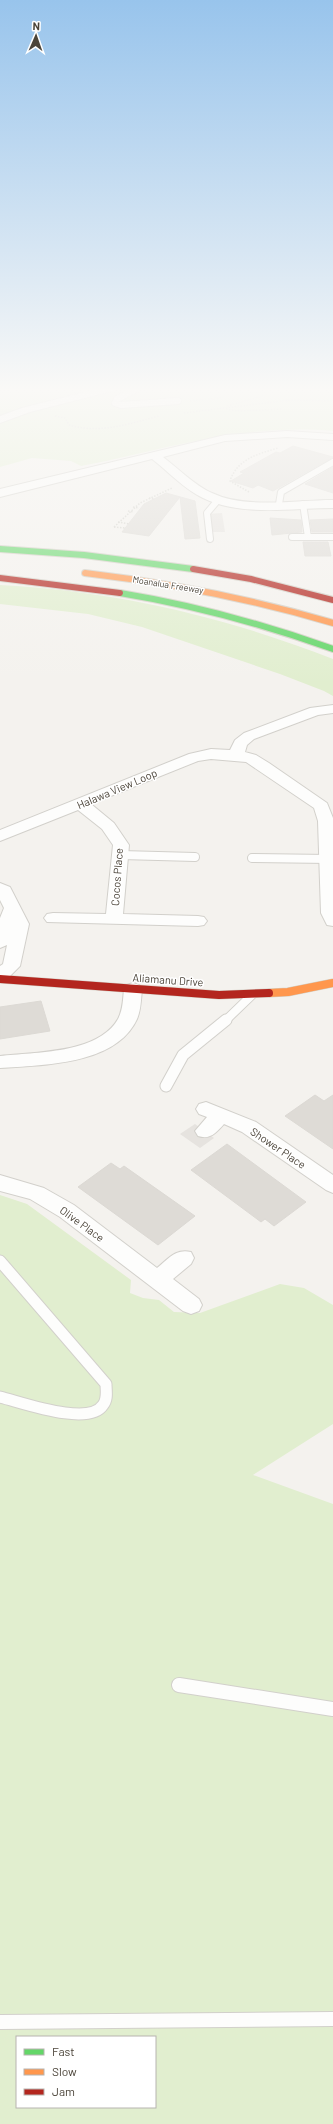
<svg xmlns="http://www.w3.org/2000/svg" width="333" height="2124" font-family="Barlow,sans-serif">
<style>
.green{fill:#e1eecf;fill-rule:evenodd}
.parking{fill:#e6e3df}
.building{fill:#dedbd6;stroke:#dcd9d4}
.lines{fill:none;stroke-linecap:round;stroke-linejoin:round}
.lane-far3-casing{stroke:#d2d0cb;stroke-width:8}
.lane-far2-casing{stroke:#d2d0cb;stroke-width:10}
.lane-far1-casing{stroke:#d2d0cb;stroke-width:13}
.lane-casing{stroke:#d2d0cb;stroke-width:16}
.street-casing{stroke:#d2d0cb;stroke-width:2}
.fast-casing{stroke:#d3cfc5;stroke-width:8}
.slow-far1-casing{stroke:#d3cfc5;stroke-width:8}
.slow-casing{stroke:#d3cfc5;stroke-width:9}
.jam-far1-casing{stroke:#d3cfc5;stroke-width:8}
.jam-casing{stroke:#d3cfc5;stroke-width:9}
.path{stroke:#d3d2cc;stroke-width:1.5;stroke-dasharray:1.5 1.5;stroke-linecap:butt}
.lane-far3{stroke:#fdfdfc;stroke-width:6}
.lane-far2{stroke:#fdfdfc;stroke-width:8}
.lane-far1{stroke:#fdfdfc;stroke-width:11}
.lane{stroke:#fdfdfc;stroke-width:14}
.street{fill:#fdfdfc;fill-rule:evenodd}
.fast{stroke:#63d668;stroke-width:6}
.slow-far1{stroke:#ff974d;stroke-width:6}
.slow{stroke:#ff974d;stroke-width:8}
.jam-far1{stroke:#b3261e;stroke-width:6}
.jam{stroke:#b3261e;stroke-width:8}
.labels{text-anchor:middle;stroke-width:3;stroke-linejoin:round;paint-order:stroke}
.far-street-label{font-size:9px;fill:#4b4439;stroke:#fff}
.street-label{font-size:11px;fill:#4b4439;stroke:#fff}
</style>
<rect width="100%" height="100%" fill="#f4f2ee"/>
<g class="green">
<path d="M0,387H333V431C242,423 168,449 81,466L71,461L32,458L0,467Z"/>
<path d="M0,585C115,591 226,617 333,659V696L324,691L280,674L142,627L88,614L0,604Z"/>
<path d="M0,1195L27,1204L131,1280L130,1293L143,1298L159,1300L174,1312L200,1313L280,1284L304,1288L333,1305V1424L253,1475L333,1504V2124H0ZM17,2037H155V2107H17Z"/>
</g>
<g class="parking">
<polygon points="222,513 225,532 209,532 206,514"/>
<polygon points="195,1124 214,1138 200,1148 180,1134"/>
</g>
<g class="building">
<polygon points="293,446 333,457 273,491 258,485 253,488 231,481 244,473 240,472 276,452 280,453"/>
<polygon points="333,467 333,493 305,484"/>
<polygon points="166,493 195,501 200,538 185,539 180,497 149,536 122,532 144,504"/>
<polygon points="270,518 301,520 302,532 272,535"/>
<polygon points="333,519 333,532 312,532 310,520"/>
<polygon points="303,542 328,542 331,556 305,556"/>
<polygon points="41,1001 50,1031 0,1039 0,1007"/>
<polygon points="315,1095 324,1101 333,1095 333,1149 285,1116"/>
<polygon points="227,1144 306,1202 274,1226 265,1219 261,1222 191,1170"/>
<polygon points="111,1163 120,1169 124,1166 195,1216 158,1245 78,1187"/>
</g>
<g class="lines">
<g class="lane-far3-casing">
<g id="lane-far3">
<polyline points="0,387 8,387"/>
<polyline points="140,387 117,399 115,403 121,405 178,401"/>
<polyline points="279,504 281,492 333,462"/>
<polyline points="303,504 308,537"/>
<polyline points="292,537 333,537"/>
<polyline points="210,539 207,513 218,500"/>
</g>
</g>
<g class="lane-far2-casing">
<g id="lane-far2">
<polyline points="121,855 195,857"/>
<polyline points="252,858 329,859"/>
<polyline points="225,1021 252,995"/>
</g>
</g>
<g class="lane-far1-casing">
<g id="lane-far1">
<polyline points="166,1086 183,1055 226,1020"/>
<path d="M0,1261L106,1384C106,1391 108,1399 103,1405C89,1427 21,1402 0,1397"/>
</g>
</g>
<g class="lane-casing">
<g id="lane">
<polyline points="179,1685 333,1709"/>
<polyline points="0,2022 333,2019"/>
</g>
</g>
<g class="street-casing">
<g id="street">
<polygon points="105,387 121,387 120,389 30,412 0,423 0,416 22,408"/>
<path d="M287,431L333,434V440L287,437L225,441L163,457C179,469 194,485 212,493C245,509 297,500 333,500V508C292,508 241,517 203,498C184,489 169,472 152,459L0,497V489L225,435Z"/>
<polygon points="333,705 333,713 318,715 254,739 247,745 245,752 256,755 269,763 327,803 333,818 333,926 327,925 321,913 318,821 314,808 246,762 211,759 198,761 91,804 114,823 129,845 123,914 198,916 204,917 207,921 204,925 198,926 47,922 44,918 47,914 53,913 106,914 113,845 102,829 78,810 0,841 0,830 189,754 211,749 230,750 235,740 244,733 310,708"/>
<polygon points="0,883 10,887 29,924 20,966 6,980 0,982 0,966 3,964 7,945 0,948 0,918 4,908 0,900"/>
<path d="M133,983L139,985L142,989C141,999 141,1010 137,1019C116,1065 43,1065 0,1068V1056C35,1052 98,1054 118,1019C123,1010 123,999 124,989L127,985Z"/>
<path d="M206,1102L256,1122L333,1175V1193L326,1190L242,1132L224,1124C216,1133 210,1140 198,1136L195,1131L207,1117L199,1114L196,1109L199,1104Z"/>
<path d="M0,1175L44,1188L74,1205L157,1268C168,1259 176,1248 191,1252L194,1258L191,1264L173,1279L199,1299L202,1305L199,1311L191,1314L183,1311L60,1217L30,1199L0,1191Z"/>
</g>
</g>
<g class="fast-casing">
<g id="fast">
<polyline points="0,549 84,555 193,569"/>
<path d="M120,593C193,605 263,624 333,649"/>
</g>
</g>
<g class="slow-far1-casing">
<path id="slow-far1" d="M85,573C169,583 252,599 333,623"/>
</g>
<g class="slow-casing">
<polyline id="slow" points="269,993 288,992 333,983"/>
</g>
<g class="jam-far1-casing">
<g id="jam-far1">
<polyline points="193,569 251,579 333,600"/>
<polyline points="0,578 120,593"/>
</g>
</g>
<g class="jam-casing">
<polyline id="jam" points="0,979 219,995 269,993"/>
</g>
<g class="path">
<polyline points="190,401 221,398"/>
<polyline points="227,406 263,396"/>
<polyline points="226,409 238,411 283,409"/>
<polyline points="184,413 290,400 333,401"/>
<path d="M55,416L65,418L69,425C101,434 128,424 159,416"/>
<path d="M249,492L230,481C237,459 258,454 278,448"/>
<polyline points="149,498 155,499"/>
<polyline points="133,507 139,508"/>
<polyline points="128,511 134,512"/>
<polyline points="118,522 129,524"/>
<polyline points="114,527 140,503 172,488"/>
<polyline points="114,527 125,528"/>
</g>
<use href="#lane-far3" class="lane-far3"/>
<use href="#lane-far2" class="lane-far2"/>
<use href="#lane-far1" class="lane-far1"/>
<use href="#lane" class="lane"/>
<use href="#street" class="street"/>
<use href="#fast" class="fast"/>
<use href="#slow-far1" class="slow-far1"/>
<use href="#slow" class="slow"/>
<use href="#jam-far1" class="jam-far1"/>
<use href="#jam" class="jam"/>
</g>
<linearGradient id="sky" x2="0" y2="1"><stop stop-color="#98c4ec"/><stop offset="0.57" stop-color="#faf9f7"/><stop offset="1" stop-color="#faf9f7" stop-opacity="0"/></linearGradient>
<rect width="333" height="684" fill="url(#sky)"/>
<g class="labels">
<g class="far-street-label">
<text transform="translate(168 585) rotate(9)" y="3">Moanalua Freeway</text>
</g>
<g class="street-label">
<text transform="translate(117 789) rotate(-23)" y="4">Halawa View Loop</text>
<text transform="translate(117 877) rotate(-86)" y="4">Cocos Place</text>
<text transform="translate(168 980) rotate(4)" y="4">Aliamanu Drive</text>
<text transform="translate(278 1148) rotate(34)" y="4">Shower Place</text>
<text transform="translate(82 1224) rotate(36)" y="4">Olive Place</text>
</g>
</g>
<rect x="16" y="2036" width="140" height="72" fill="#ffffff" stroke="#b7b4b0"/>
<rect x="24" y="2049" width="20" height="6" fill="#63d668" stroke="#b7b4b0"/>
<text x="52" y="2056" font-size="12" fill="#4b4439">Fast</text>
<rect x="24" y="2069" width="20" height="6" fill="#ff974d" stroke="#b7b4b0"/>
<text x="52" y="2076" font-size="12" fill="#4b4439">Slow</text>
<rect x="24" y="2089" width="20" height="6" fill="#b3261e" stroke="#b7b4b0"/>
<text x="52" y="2096" font-size="12" fill="#4b4439">Jam</text>
<g transform="translate(36 36) rotate(2)" stroke="#ffffff" stroke-width="3" paint-order="stroke">
<path d="M0-3L7 15L0 10L-7 15Z" fill="#4b4439"/>
<text y="-6" font-size="11" font-weight="bold" text-anchor="middle" fill="#4b4439">N</text>
</g>
</svg>
